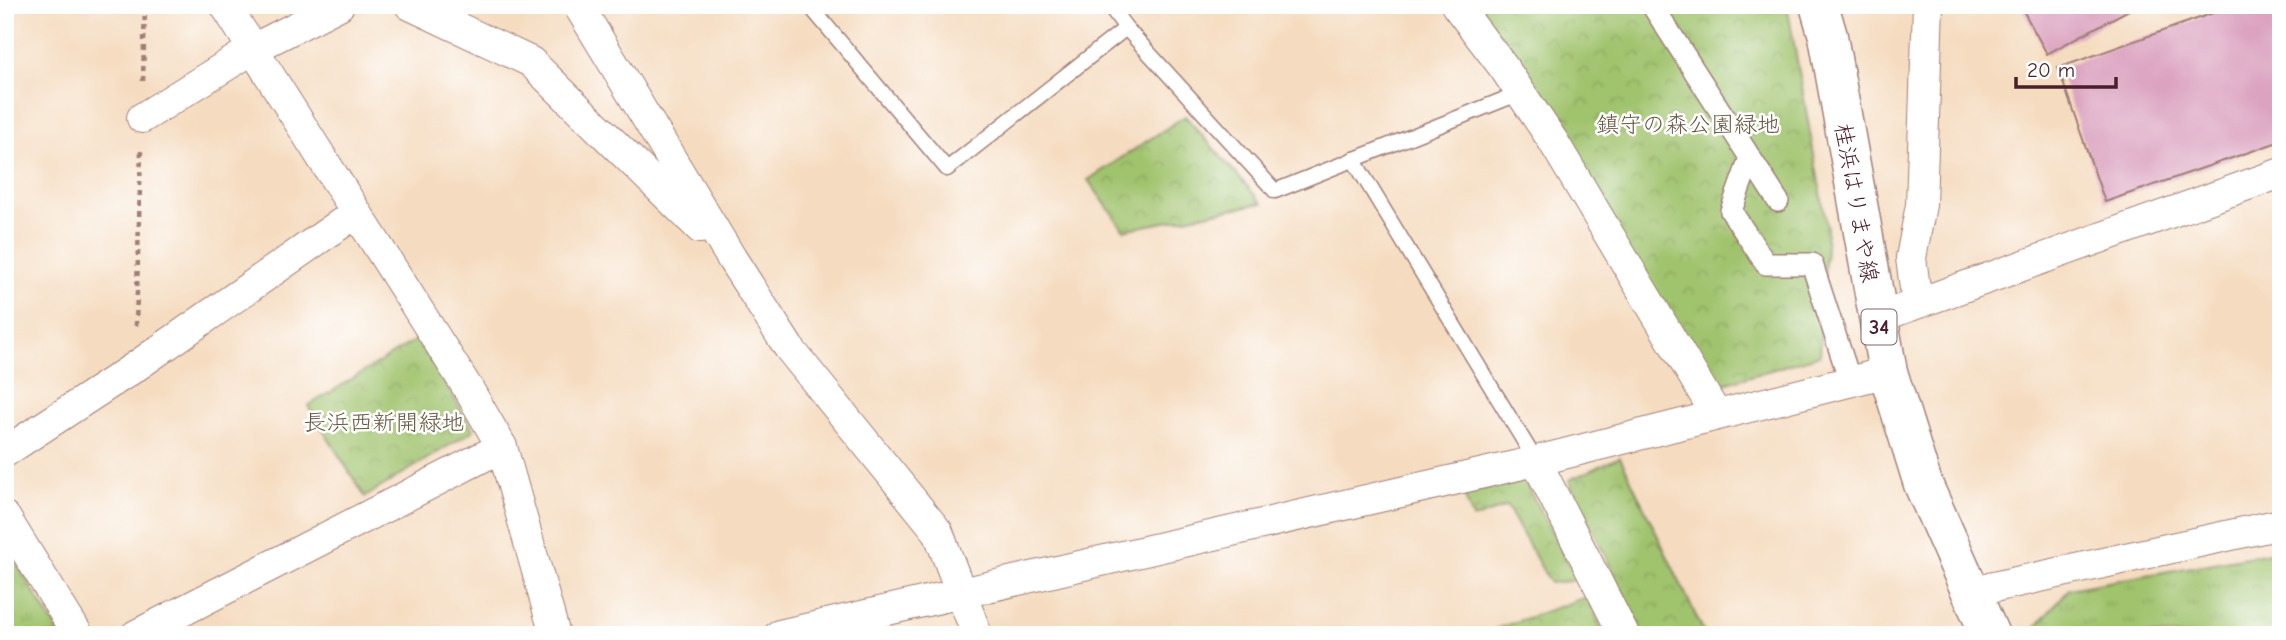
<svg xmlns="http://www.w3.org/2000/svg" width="2286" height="640" font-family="'Comic Neue','Klee One',sans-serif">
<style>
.grass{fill:url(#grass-tufts);stroke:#75714c;stroke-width:2}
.park{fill:url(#park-crowns);stroke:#75714c;stroke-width:2}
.building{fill:#dba3c0}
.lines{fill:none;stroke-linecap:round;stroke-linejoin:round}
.service-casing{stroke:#a07e76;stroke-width:17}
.pedestrian-casing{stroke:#a07e76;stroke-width:24}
.minor-casing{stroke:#a07e76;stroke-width:32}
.primary-casing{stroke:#a07e76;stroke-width:41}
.path{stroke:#a07e76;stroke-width:4.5;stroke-dasharray:5 5;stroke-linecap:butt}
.service{stroke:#fff;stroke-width:14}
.pedestrian{stroke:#fff;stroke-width:21}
.minor{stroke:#fff;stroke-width:30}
.primary{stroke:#fff;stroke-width:38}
.labels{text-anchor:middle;stroke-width:5;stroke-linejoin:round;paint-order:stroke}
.shield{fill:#fff;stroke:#80626b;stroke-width:2}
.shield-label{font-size:21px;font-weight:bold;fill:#4a1f2b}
.park-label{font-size:23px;fill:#685842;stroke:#fff}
.street-label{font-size:23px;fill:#4a1f2b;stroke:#fff}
</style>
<defs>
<pattern id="grass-tufts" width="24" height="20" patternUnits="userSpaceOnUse" patternTransform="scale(1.75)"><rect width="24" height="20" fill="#a0c36d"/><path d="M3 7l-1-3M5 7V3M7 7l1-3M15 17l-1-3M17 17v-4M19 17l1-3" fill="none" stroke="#8ba75f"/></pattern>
<pattern id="park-crowns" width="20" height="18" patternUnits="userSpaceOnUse" patternTransform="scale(1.75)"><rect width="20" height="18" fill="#a0c36d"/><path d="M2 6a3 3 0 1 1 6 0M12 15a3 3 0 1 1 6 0" fill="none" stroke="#8ba75f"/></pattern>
</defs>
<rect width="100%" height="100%" fill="#fff"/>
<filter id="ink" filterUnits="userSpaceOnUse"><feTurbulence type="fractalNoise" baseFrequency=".0143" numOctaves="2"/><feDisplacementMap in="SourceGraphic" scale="14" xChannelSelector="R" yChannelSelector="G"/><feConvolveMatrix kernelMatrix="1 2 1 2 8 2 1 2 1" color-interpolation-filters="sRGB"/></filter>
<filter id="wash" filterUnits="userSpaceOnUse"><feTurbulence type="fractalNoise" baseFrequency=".00686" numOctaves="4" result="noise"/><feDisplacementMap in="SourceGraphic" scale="28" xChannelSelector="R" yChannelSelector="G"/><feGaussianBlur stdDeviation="1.57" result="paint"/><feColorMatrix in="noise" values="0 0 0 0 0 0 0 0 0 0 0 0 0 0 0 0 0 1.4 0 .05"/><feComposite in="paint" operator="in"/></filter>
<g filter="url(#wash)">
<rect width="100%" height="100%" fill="#f5dcc0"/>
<g class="grass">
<polygon points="5,544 60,635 5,635"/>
<polygon points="2281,551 2281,635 2029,635 2069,589"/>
</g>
<g class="park">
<polygon points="1469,5 1787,5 1827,227 1820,355 1704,390"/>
<polygon points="1185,116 1262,203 1124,230 1088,180"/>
<polygon points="417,339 474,430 365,497 308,406"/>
<polygon points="1620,457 1705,635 1643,635 1569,480"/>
<polygon points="1523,478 1577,580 1550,583 1507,506 1473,519 1464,494"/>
<polygon points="1589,596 1603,635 1479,635"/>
</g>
<g id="blocks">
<g class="building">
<polygon points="2020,5 2138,5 2047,54"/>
<polygon points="2236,5 2281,5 2281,141 2105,202 2058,68"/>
</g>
</g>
</g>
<g filter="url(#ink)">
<use href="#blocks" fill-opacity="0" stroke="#a07e76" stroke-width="2"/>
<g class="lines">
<g class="service-casing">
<g id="service">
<polyline points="809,5 947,169 1126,28 1109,5"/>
<polyline points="1126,28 1275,191 1520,93"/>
<polyline points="1353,159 1536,461"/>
</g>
</g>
<g class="pedestrian-casing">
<g id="pedestrian">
<polyline points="1652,5 1778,201"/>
<polyline points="1750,158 1731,211 1766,264 1812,264 1850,381"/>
</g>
</g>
<g class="minor-casing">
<g id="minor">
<polyline points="225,5 469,390 502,447 555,635"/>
<polyline points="410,5 531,62 700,228"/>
<polyline points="578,5 732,259 789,348 938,532 977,635"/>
<polyline points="1456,5 1504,68 1553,141 1716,414"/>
<polyline points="142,118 253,49 339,5"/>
<polyline points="1917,303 1911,258 1921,205 1928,5"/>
<polyline points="1877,318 2281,173"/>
<polyline points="5,452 135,367 356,213"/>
<polyline points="1536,461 1624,635"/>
<polyline points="5,517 78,635"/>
<polyline points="1971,592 2281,524"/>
<polyline points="136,635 502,447"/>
<polyline points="779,635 1536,461 1888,372"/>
</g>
</g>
<g class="primary-casing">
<polyline id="primary" points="1819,5 1828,36 1888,372 1923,484 1990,635"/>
</g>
<g class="path">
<polyline points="143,81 145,5"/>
<polyline points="136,326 141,150"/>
</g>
<use href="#service" class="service"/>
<use href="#pedestrian" class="pedestrian"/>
<use href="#minor" class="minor"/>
<use href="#primary" class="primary"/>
</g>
</g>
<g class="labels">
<rect class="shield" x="1861.5" y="309.5" width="35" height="35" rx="5"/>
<g class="shield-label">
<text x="1879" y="334">34</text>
</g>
<g class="park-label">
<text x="1688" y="132">鎮守の森公園緑地</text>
<text x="384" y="430">長浜西新開緑地</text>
</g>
<g class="street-label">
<text transform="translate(1857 203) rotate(80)" y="8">桂浜はりまや線</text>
</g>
</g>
<rect width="2286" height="640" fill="none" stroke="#fff" stroke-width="28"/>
<path d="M2016 77v10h100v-10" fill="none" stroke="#4a1f2b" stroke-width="3.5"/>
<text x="2027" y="77" font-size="21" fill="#4a1f2b" stroke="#ffffff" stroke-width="5" paint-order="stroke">20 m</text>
</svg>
